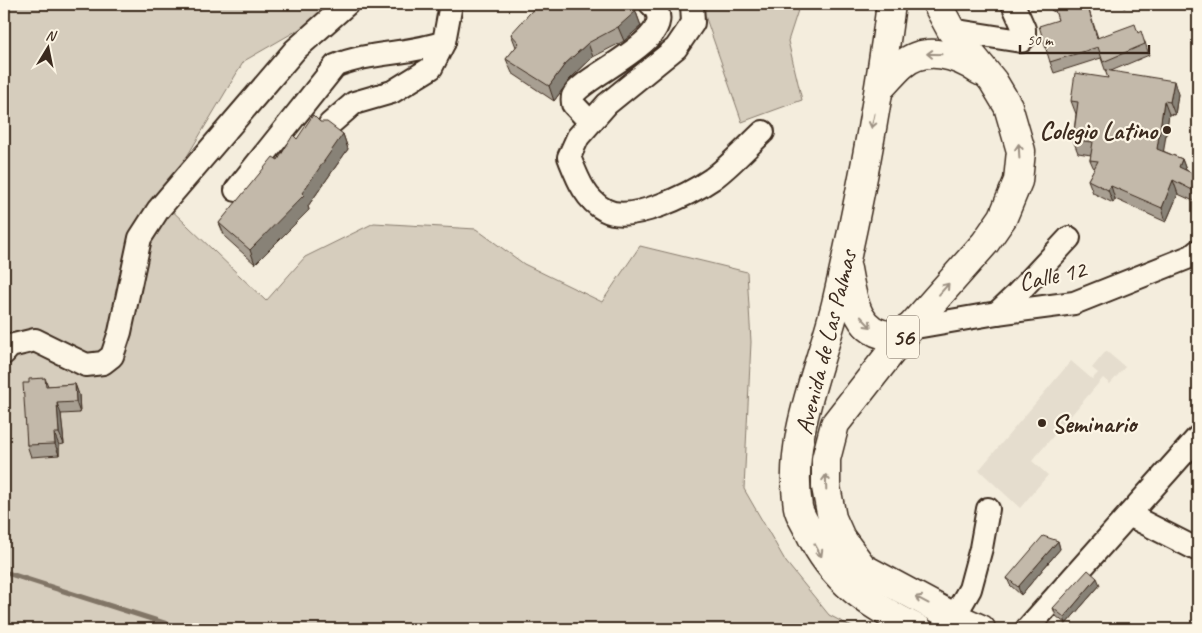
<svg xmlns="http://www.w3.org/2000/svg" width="1202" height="633" font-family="Caveat,sans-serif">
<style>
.built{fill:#e5ddce}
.green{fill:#d6cdbd;stroke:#887c6e}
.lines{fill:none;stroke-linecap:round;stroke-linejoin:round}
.stream{stroke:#817466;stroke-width:5}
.minor-casing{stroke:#3b2a1e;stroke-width:26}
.major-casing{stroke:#3b2a1e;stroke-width:31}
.minor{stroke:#fcf5e5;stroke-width:22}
.major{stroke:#fcf5e5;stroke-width:28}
.wall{fill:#a89f92;stroke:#3b2a1e}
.shaded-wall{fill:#888277;stroke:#3b2a1e}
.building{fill:#c3b9aa;stroke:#3b2a1e}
.oneway{stroke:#9c9082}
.poi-dot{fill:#3b2a1e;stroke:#fcf5e5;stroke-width:2}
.labels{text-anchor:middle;stroke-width:4.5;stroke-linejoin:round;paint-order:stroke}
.shield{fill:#fcf5e5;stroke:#75675a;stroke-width:1}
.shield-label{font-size:24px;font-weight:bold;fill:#3b2a1e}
.poi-label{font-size:25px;font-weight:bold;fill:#3b2a1e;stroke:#fcf5e5;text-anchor:end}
.street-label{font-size:25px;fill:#3b2a1e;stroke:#fcf5e5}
</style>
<rect width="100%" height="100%" fill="#f4eddd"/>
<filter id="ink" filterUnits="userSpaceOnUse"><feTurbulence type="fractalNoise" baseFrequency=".02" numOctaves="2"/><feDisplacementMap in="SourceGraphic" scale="10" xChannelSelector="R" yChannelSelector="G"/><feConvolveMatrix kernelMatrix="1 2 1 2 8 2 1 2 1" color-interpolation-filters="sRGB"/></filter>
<g filter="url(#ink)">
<polygon class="built" points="1106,351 1125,367 1110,384 1103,378 1032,461 1048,475 1020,508 979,470 1071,361 1092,379 1098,373 1092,368"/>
<g class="green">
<polygon points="4,4 343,4 244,61 161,200 266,301 305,257 374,223 476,229 524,264 602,302 640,246 747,272 751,342 744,489 786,562 829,615 856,629 4,629"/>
<polygon points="701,4 800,4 788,41 802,100 742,122"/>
</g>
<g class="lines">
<polyline class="stream" points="4,572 183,629"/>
<g class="minor-casing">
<g id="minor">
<path d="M692,4L693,23L676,48L607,104L578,137L569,157C577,177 585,200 605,210C631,224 690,194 712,179C730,166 747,147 763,132"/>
<polyline points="951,30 1021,41 1024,38 1024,29 1013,4"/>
<path d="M590,122L573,104C573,101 572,98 573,96C582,75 687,36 651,4"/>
<polyline points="330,124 354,103 392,92 431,68 444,42"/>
<path d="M236,190L335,66C369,51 409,55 444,42L451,4"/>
<polyline points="997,313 1015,296 1069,238"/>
<polyline points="910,328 997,313 1074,303 1192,256 1198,251"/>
<polyline points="4,353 10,346 35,340 86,365 103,363 112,356 120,332 140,238 158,210 295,50 347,4"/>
<polyline points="1129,515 1198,550"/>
<polyline points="954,617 970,589 981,548 988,509"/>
<polyline points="1027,629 1198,437"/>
</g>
</g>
<g class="major-casing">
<g id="major">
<path d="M891,4C878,105 859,205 836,304C820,369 787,438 798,507C799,514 805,523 809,531C832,581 869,605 918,629"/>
<polyline points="937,4 951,30 993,81 1008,106 1021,151 1018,181 1003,217 985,243 910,328 835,424 826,459 826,487 832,518 841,538 863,568 954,617 981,629"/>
<path d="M880,88C888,80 894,72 902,65C925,45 957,55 980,71"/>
<path d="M847,269C852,295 856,335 891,335C897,335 905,330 910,328"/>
</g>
</g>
<use href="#minor" class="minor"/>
<use href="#major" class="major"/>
</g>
<g class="wall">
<polygon points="633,4 641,26 624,41 593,57 570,79 554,101 512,73 506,59 516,47 511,34"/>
<polygon points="1047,4 1087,4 1098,38 1138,33 1145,42 1149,55 1111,71 1178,94 1175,115 1169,114 1163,151 1182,159 1186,170 1198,176 1198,203 1178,194 1166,222 1115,199 1113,203 1093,193 1088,180 1094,169 1090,160 1091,155 1078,153 1073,140 1076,114 1071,101 1108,78 1101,58 1054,73 1050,62 1058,20 1056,13 1051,10"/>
<polygon points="320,122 343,134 348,149 308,206 309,210 255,264 225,237 219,223 297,139"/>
<polygon points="45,378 48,386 75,384 79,395 80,413 61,414 64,444 59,445 59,455 31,457 27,445 29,383"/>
<polygon points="1058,541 1060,549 1021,595 1010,585 1007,578"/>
<polygon points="1100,585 1066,624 1056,616 1053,608"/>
</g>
<g class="shaded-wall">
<polygon points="633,4 641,26 624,41 618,27"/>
<polygon points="1123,4 1129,4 1124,8"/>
<polygon points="588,43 593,57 570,79 554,101 549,86 565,64"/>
<polygon points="1174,81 1178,94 1175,115 1170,102"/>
<polygon points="1164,101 1169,114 1162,162 1157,149"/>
<polygon points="343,134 348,149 308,206 309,210 255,264 250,250"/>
<polygon points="1182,159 1187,173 1179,167"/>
<polygon points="1173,180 1178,194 1166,222 1162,208"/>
<polygon points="1111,186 1115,199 1113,203 1108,190"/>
<polygon points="75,384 79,395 80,413 76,402"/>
<polygon points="57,403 61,414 64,444 59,433"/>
<polygon points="54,433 59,445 59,455 55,444"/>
<polygon points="1058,541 1060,549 1021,595 1018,587"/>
<polygon points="1097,578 1100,585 1066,624 1064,617"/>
</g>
<g class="building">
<polygon points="538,4 633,4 636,11 618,27 588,43 565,64 549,86 506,59 519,43 511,34"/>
<polygon points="1053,4 1087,4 1097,38 1135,24 1138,33 1141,31 1145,44 1103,62 1098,47 1050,62 1039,26 1058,20"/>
<polygon points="1105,70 1174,81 1170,102 1164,101 1157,149 1182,159 1179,167 1198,176 1198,193 1173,180 1162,208 1111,186 1108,190 1088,180 1098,161 1090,160 1093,142 1073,140 1078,102 1071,101 1075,73 1108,78"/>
<polygon points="313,115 320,122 327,122 343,134 302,193 304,195 250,250 219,223 273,157 278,160 293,135 297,139"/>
<polygon points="45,378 46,386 75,384 76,402 57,403 59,433 54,433 55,444 27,445 23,383 29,383 29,379"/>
<polygon points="1043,536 1058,541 1018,587 1007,578"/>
<polygon points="1088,570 1097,578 1064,617 1053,608"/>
</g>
<defs><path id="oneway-shaft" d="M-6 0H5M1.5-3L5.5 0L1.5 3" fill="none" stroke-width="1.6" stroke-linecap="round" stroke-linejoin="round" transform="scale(1.25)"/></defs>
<g class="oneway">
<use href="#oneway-shaft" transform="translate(934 54) rotate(-178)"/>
<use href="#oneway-shaft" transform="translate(873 121) rotate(102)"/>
<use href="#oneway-shaft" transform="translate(1019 151) rotate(-93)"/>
<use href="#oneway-shaft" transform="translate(944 289) rotate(-49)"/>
<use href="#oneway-shaft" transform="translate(866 322) rotate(47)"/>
<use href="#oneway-shaft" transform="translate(826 482) rotate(-92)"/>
<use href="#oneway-shaft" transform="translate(818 550) rotate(61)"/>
<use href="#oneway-shaft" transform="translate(922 600) rotate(-152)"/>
</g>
</g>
<g class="poi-dot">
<circle cx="1167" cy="130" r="5"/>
<circle cx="1042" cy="423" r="5"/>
</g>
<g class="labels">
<rect class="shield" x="887" y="315.5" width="32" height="43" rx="4"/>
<g class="shield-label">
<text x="903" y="345">56</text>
</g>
<g class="poi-label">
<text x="1157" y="139">Colegio Latino</text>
<text x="1052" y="432" text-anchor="start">Seminario</text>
</g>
<g class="street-label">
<text transform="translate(1052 275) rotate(-12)" y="9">Calle 12</text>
<text transform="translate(825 342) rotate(-76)" y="9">Avenida de Las Palmas</text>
</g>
</g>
<rect width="1202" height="633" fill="none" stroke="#fcf5e5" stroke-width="20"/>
<rect x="10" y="10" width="1182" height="613" fill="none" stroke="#3b2a1e" stroke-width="2" filter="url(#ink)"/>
<g transform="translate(48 48) rotate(10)" stroke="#fcf5e5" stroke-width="4" paint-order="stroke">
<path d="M0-4L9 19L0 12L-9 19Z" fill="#3b2a1e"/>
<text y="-8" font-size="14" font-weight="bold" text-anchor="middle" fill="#3b2a1e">N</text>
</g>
<path d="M1020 45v8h129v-8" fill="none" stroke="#3b2a1e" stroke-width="2.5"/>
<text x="1027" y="45" font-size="15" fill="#3b2a1e" stroke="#fcf5e5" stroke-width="4" paint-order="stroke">50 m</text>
</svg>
